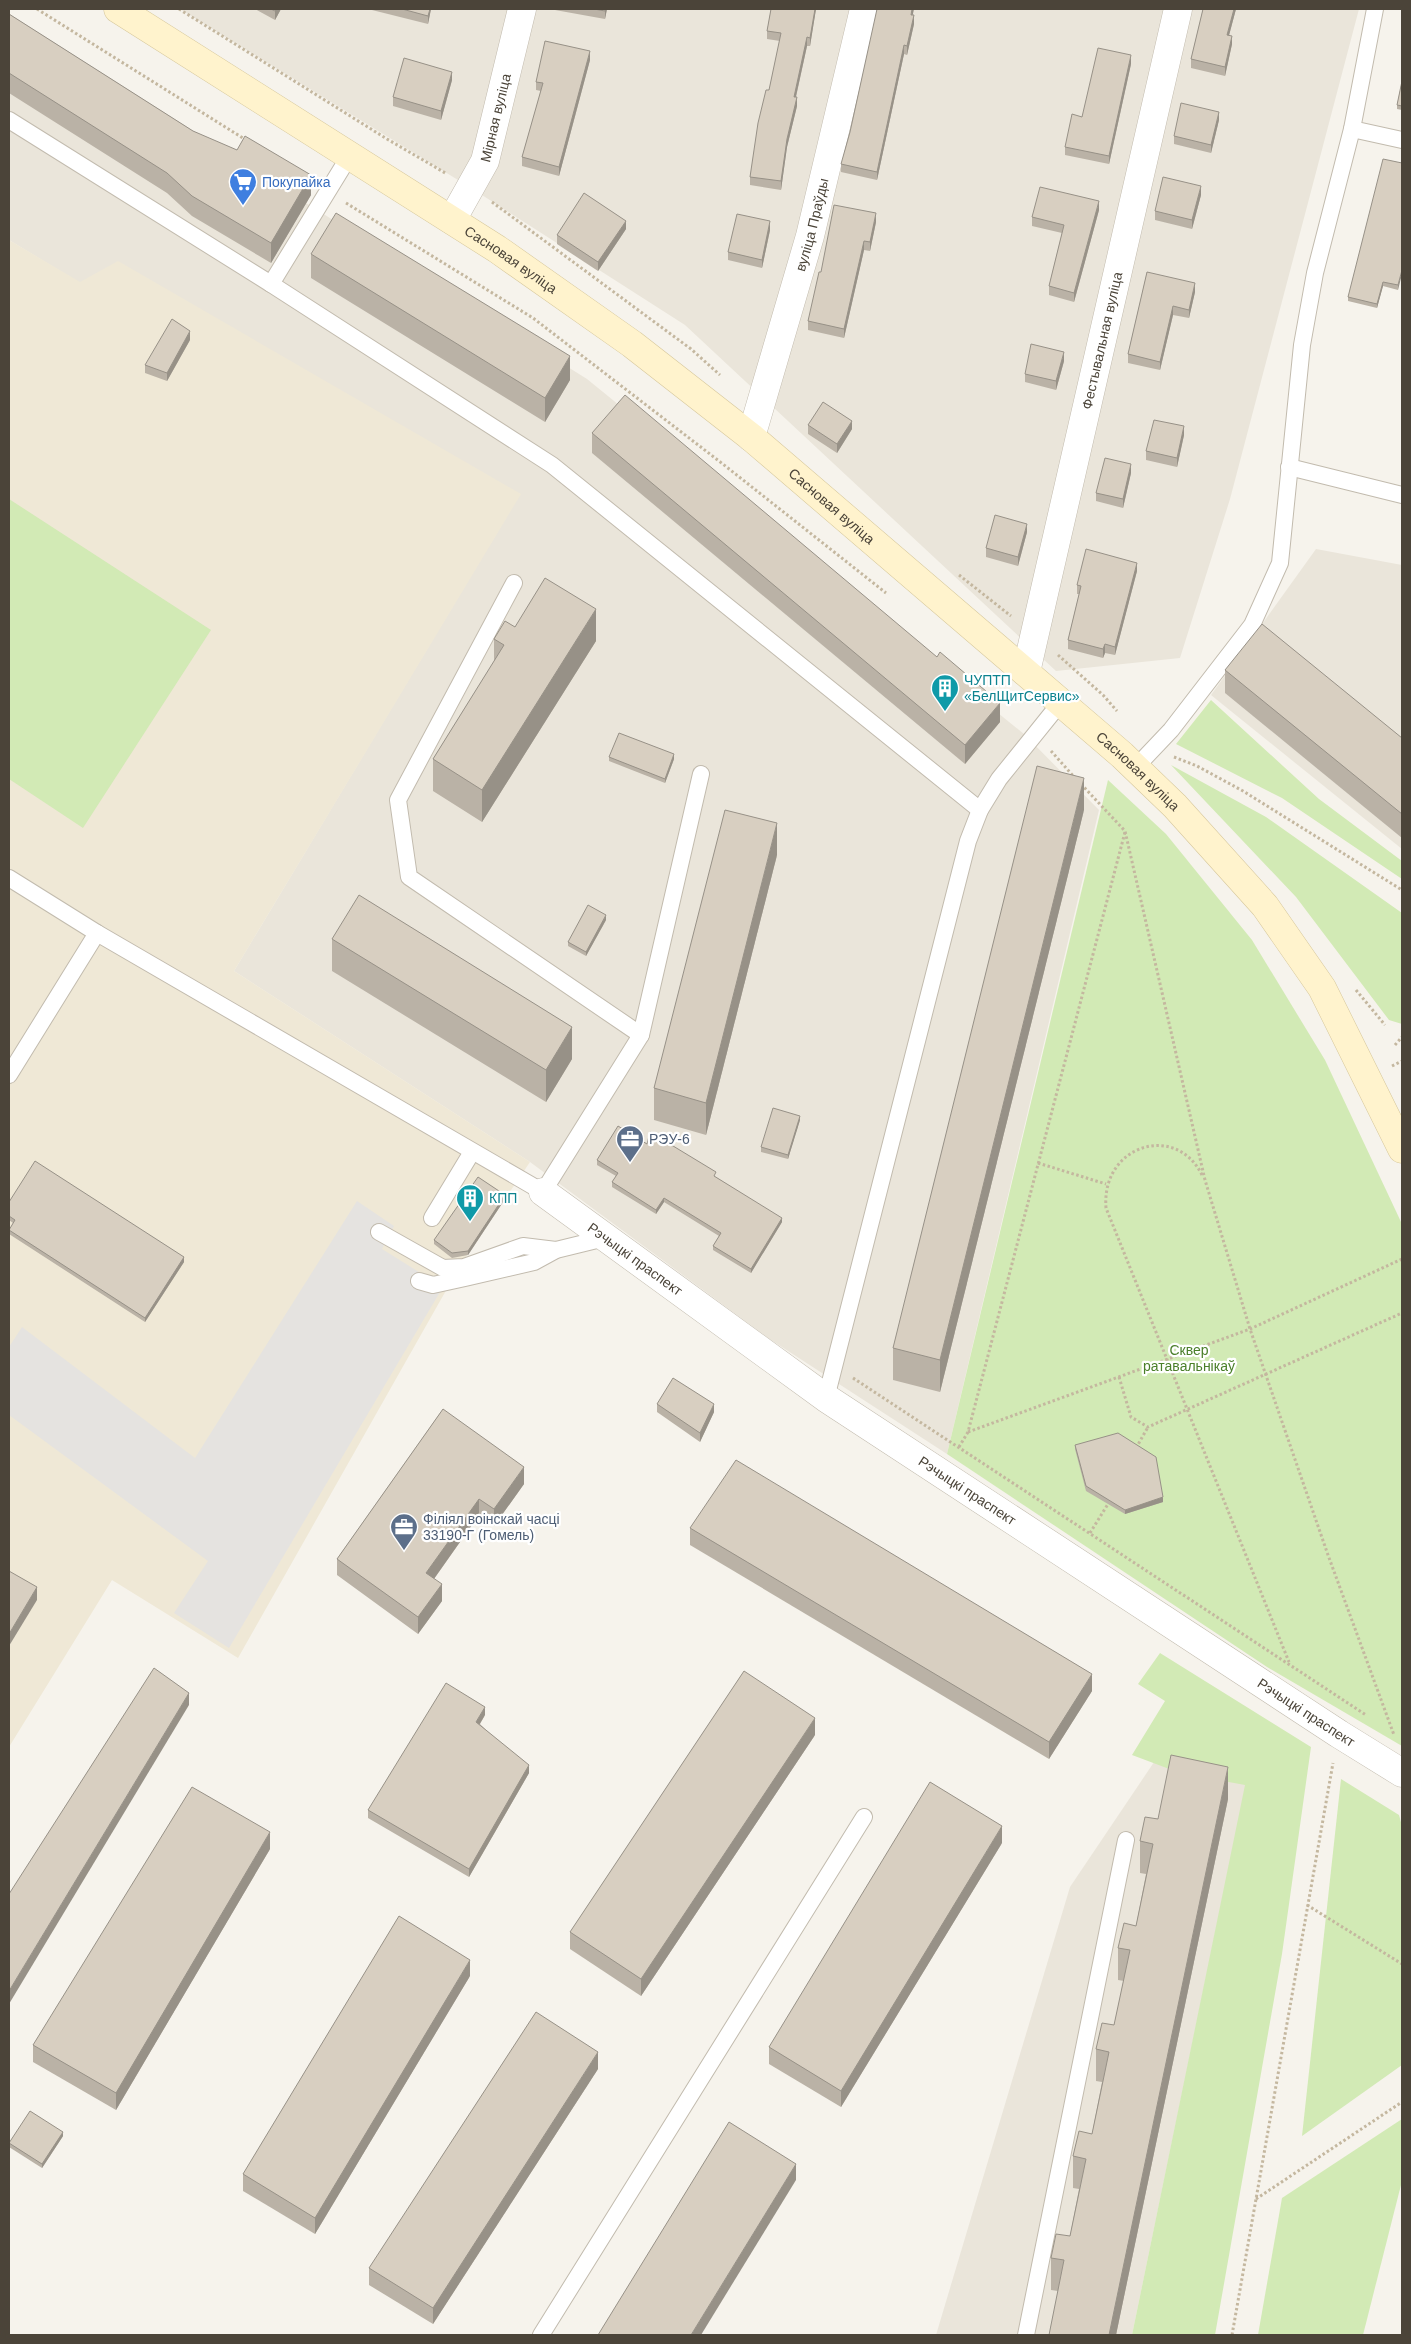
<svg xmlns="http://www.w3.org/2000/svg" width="1411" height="2344" font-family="Arial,sans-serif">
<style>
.residential{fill:#eae5da}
.education{fill:#efe8d6}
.green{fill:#d2eab5}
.parking{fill:#e5e3e0}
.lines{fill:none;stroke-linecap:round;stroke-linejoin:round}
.lane-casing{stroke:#c2bbae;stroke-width:18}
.street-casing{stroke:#c2bbae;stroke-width:29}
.secondary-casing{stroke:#d6c79b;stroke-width:29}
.path{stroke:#c4b79f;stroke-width:3;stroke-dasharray:2.5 2.5;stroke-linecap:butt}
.lane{stroke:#fff;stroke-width:16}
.street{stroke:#fff;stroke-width:28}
.secondary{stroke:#fff3cd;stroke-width:28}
.wall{fill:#bab2a6}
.shaded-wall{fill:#979187}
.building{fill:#d8cfc1;stroke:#979187}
.labels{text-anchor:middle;stroke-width:4.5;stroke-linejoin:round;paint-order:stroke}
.street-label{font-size:14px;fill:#4b4439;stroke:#fff}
.shop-label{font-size:14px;fill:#366cbe;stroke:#fff;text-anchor:start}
.culture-label{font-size:14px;fill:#0d838f;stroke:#fff;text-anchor:start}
.service-label{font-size:14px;fill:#4e5e75;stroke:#fff;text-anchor:start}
.park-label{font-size:14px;fill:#4a7f2a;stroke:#fff}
</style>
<rect width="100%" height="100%" fill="#f6f3ec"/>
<g class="residential">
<polygon points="180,9 1359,9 1230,499 1180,658 1056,671 685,325 471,188"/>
<polygon points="9,17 587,379 1024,734 1099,810 947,1454 768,1338 530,1162 234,971 520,494 80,283 9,240"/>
<polygon points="1316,549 1402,565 1402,849 1211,695"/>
<polygon points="1181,1722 1246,1784 1132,2335 936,2335 1070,1887"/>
</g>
<polygon class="education" points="9,240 80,282 118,261 521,494 234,971 530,1162 461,1264 238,1658 112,1580 9,1747"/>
<g class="green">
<polygon points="9,499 211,630 83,828 9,779"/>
<polygon points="1211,700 1319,799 1402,861 1402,879 1282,798 1176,744"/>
<polygon points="1171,765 1266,817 1402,913 1402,1024 1389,1020 1296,897"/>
<polygon points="1108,780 1166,834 1252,940 1325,1060 1402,1224 1402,1746 1267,1667 947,1454"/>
<polygon points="1160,1653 1311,1747 1282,1954 1215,2335 1132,2335 1245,1785 1180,1773 1132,1755 1165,1701 1138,1684"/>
<polygon points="1341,1779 1399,1815 1402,1826 1402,2065 1302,2136"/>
<polygon points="1402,2119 1402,2181 1363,2335 1258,2335 1282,2198"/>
</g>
<polygon class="parking" points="357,1201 394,1226 382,1249 443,1287 229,1648 174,1613 208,1561 9,1415 9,1347 22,1327 195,1458"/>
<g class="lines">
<g class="lane-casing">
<g id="lane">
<polyline points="1375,9 1352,129 1402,140"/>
<polyline points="9,120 271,284 350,155"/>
<polyline points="271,284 552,465 980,810"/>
<polyline points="1289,467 1402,495"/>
<polyline points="1135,768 1171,730 1252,625 1280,563 1302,345 1315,273 1352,129"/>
<polyline points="9,878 97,933 543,1192 641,1035 409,877 398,800 514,583"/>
<polyline points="641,1035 701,774"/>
<polyline points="9,1075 97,933"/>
<polyline points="432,1218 472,1152"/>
<polyline points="379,1232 443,1268 464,1267 523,1246 556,1250"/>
<polyline points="419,1281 433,1285 465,1278 534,1262 556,1250 605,1238"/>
<polyline points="826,1398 968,841 980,810 999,779 1061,702"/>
<polyline points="541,2335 864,1817"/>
<polyline points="1026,2335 1126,1840"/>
</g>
</g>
<g class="street-casing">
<g id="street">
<path id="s1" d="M452,220L485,161L522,9"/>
<path id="s2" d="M751,437L810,236L864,9"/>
<path id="s3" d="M1026,672L1178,9"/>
<path id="s4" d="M543,1192L826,1398L1339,1734L1402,1773"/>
</g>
</g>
<g class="secondary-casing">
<g id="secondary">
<path id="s5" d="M118,9L497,249L632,344L751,437L1122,755L1175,806L1265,906L1322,988L1402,1149"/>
</g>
</g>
<g class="path">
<polyline points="37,9 246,140"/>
<polyline points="179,9 387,139 447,174"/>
<polyline points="492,202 691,349 720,375"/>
<polyline points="346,203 533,318 719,461 886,593"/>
<polyline points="959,575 1011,616"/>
<polyline points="1058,655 1103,695 1117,711"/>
<polyline points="1051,751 1075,778"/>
<polyline points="1174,757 1197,766 1243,791 1402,890"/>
<polyline points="1081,784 1125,831 1205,1180 1250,1329 1328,1555 1394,1735"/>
<polyline points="1356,990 1385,1025"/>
<polyline points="1395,1045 1402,1037"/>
<polyline points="1392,1066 1402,1061"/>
<polyline points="1038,1163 1106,1184"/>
<path d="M1202,1175C1176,1122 1101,1145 1106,1208L1289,1662"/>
<polyline points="1119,1377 1131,1417 1148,1427 1402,1313"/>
<polyline points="853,1378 1366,1715"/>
<polyline points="968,1432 1250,1329 1402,1259"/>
<polyline points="959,1447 968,1432 1125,832"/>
<polyline points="1136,1448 1148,1427"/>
<polyline points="1090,1533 1108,1504"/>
<polyline points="1307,1905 1402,1964"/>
<polyline points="1256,2199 1402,2102"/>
<polyline points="1232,2335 1333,1763"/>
</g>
<use href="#lane" class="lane"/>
<use href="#street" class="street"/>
<use href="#secondary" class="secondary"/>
</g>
<g class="wall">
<polygon points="255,9 281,9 275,20"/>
<polygon points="368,9 431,9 428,24"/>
<polygon points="555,9 607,9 605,19 555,10"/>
<polygon points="771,9 816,9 810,46 807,46 796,97 797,106 787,147 781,190 750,185 750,177 780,41 767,39 767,31"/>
<polygon points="1203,9 1236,9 1229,35 1232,44 1225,76 1191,68 1191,59"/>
<polygon points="9,14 193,131 311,195 271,263 192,216 167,193 9,93"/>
<polygon points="913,15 914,24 907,55 904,54 877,180 841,172 841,164"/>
<polygon points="590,60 559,176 522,166 522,157 541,91 536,90 536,82"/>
<polygon points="1131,64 1109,164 1065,155 1065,147 1082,117"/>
<polygon points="452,80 441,120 393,106 393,97"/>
<polygon points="1402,81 1402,110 1397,109 1397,105"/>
<polygon points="1219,120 1211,153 1174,144 1174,136"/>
<polygon points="1402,163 1398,290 1383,286 1377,308 1348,301 1348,297"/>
<polygon points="1201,195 1192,229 1155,220 1155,211"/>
<polygon points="1099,210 1074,302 1049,295 1049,286 1062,233 1032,226 1032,217"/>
<polygon points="876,222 870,251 864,250 844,338 808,330 808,321 821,272"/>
<polygon points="626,229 598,271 557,244 557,235"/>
<polygon points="770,230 762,268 728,260 728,252"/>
<polygon points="311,254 570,380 545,422 311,278"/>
<polygon points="1147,272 1195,292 1189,318 1173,315 1160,370 1128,363 1128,354"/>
<polygon points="190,340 167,381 145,373 145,365"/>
<polygon points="1064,361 1056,390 1025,382 1025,374"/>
<polygon points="808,425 852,429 837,453 808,434"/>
<polygon points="592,433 1000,722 965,764 592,453"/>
<polygon points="1184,435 1177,467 1146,460 1146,451"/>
<polygon points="1131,473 1123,508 1096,501 1096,493"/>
<polygon points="1027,532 1018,566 986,557 986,548"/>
<polygon points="1137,571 1115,655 1105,653 1103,658 1068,649 1068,640 1079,594 1077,594 1077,585"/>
<polygon points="515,627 596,641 482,822 433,791 433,759 494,662 494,639"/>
<polygon points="1225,670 1402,738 1402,838 1225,693"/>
<polygon points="609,757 674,759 665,783 609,761"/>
<polygon points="1084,810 940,1392 893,1380 893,1348"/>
<polygon points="777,855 706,1135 654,1120 654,1088"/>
<polygon points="606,920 586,956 568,946 568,942"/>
<polygon points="332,939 572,1059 546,1102 332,971"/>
<polygon points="800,1120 788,1159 761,1152 761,1147"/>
<polygon points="647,1144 716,1177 782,1222 751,1273 713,1250 713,1246 719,1236 664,1202 656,1214 612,1187 612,1182 616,1176 597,1165 597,1160"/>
<polygon points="505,1199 468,1255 452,1258 434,1244 434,1240"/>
<polygon points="9,1202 184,1262 145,1322 9,1234 9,1230 13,1223 9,1220"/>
<polygon points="657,1404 714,1412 700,1442 657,1412"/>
<polygon points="443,1409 524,1484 494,1526 479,1515 434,1579 442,1601 418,1634 337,1575 337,1559"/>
<polygon points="1075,1445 1163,1502 1125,1514 1086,1491 1075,1449"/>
<polygon points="690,1528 1092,1691 1049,1759 690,1545"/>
<polygon points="485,1715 480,1724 529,1773 469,1877 368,1818 368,1810"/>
<polygon points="815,1735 641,1996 570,1949 570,1932"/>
<polygon points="1228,1799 1116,2335 1049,2335 1058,2291 1051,2290 1051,2258 1070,2236 1079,2189 1073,2188 1073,2156 1092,2134 1102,2082 1096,2081 1096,2049 1114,2025 1124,1981 1118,1980 1118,1948 1136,1926 1146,1874 1140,1873 1140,1841 1158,1819"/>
<polygon points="1002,1843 841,2107 769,2064 769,2047"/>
<polygon points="270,1849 116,2110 33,2062 33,2045"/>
<polygon points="470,1976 315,2234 243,2191 243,2174"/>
<polygon points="598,2069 433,2324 369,2285 369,2268"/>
<polygon points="63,2136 42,2168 9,2147 9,2143"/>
</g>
<g class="shaded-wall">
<polygon points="277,9 281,9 275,20 275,11"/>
<polygon points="430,9 431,9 428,24 428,16"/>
<polygon points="605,9 607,9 605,19"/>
<polygon points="815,9 816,9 810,46 810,38"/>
<polygon points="912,9 914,9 911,23 911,15"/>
<polygon points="1234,9 1236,9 1227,43 1227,35"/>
<polygon points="914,15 914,24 907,55 907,46"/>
<polygon points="1232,36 1232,44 1225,76 1225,67"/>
<polygon points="807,37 807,46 794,105 794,97"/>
<polygon points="904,45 904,54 877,180 877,172"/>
<polygon points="590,51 590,60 559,176 559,167"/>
<polygon points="1131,55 1131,64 1109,164 1109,156"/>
<polygon points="452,72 452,80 441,120 441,111"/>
<polygon points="797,97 797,106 787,147 781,190 781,181 787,139"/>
<polygon points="1219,112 1219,120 1211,153 1211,145"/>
<polygon points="311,175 311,195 271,263 271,243"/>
<polygon points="1201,186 1201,195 1192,229 1192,220"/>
<polygon points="1099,201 1099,210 1074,302 1074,293"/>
<polygon points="876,213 876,222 870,251 870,242"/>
<polygon points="626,221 626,229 598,271 598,262"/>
<polygon points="770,221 770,230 762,268 762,260"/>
<polygon points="864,241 864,250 844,338 844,329"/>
<polygon points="1402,270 1402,274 1398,290 1398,285"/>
<polygon points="1383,282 1383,286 1377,308 1377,304"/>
<polygon points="1195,283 1195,292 1189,318 1189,310"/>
<polygon points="1173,306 1173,315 1160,370 1160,362"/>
<polygon points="190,331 190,340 167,381 167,373"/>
<polygon points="1064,352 1064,361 1056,390 1056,381"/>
<polygon points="570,356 570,380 545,422 545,398"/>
<polygon points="852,421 852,429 837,453 837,444"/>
<polygon points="1184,426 1184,435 1177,467 1177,458"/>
<polygon points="1131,464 1131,473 1123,508 1123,499"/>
<polygon points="1027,524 1027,532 1018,566 1018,557"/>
<polygon points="1137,563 1137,571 1115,655 1115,647"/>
<polygon points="596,609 596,641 482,822 482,790"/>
<polygon points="1105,644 1105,653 1103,658 1103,649"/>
<polygon points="1000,703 1000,722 965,764 965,745"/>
<polygon points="674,754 674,759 665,783 665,779"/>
<polygon points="1084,778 1084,810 940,1392 940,1360"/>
<polygon points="777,823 777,855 706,1135 706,1103"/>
<polygon points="606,915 606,920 586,956 586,952"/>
<polygon points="572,1027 572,1059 546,1102 546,1070"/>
<polygon points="800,1116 800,1120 788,1159 788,1155"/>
<polygon points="505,1195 505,1199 468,1255 468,1251"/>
<polygon points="664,1198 664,1202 656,1214 656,1210"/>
<polygon points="782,1218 782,1222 751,1273 751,1269"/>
<polygon points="184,1257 184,1262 145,1322 145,1318"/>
<polygon points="714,1404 714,1412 700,1442 700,1433"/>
<polygon points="524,1467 524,1484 494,1526 494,1509"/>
<polygon points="1163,1497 1163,1502 1125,1514 1125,1510"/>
<polygon points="479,1499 479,1515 426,1590 426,1573"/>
<polygon points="442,1584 442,1601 418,1634 418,1617"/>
<polygon points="37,1587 37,1600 9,1646 9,1634"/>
<polygon points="1092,1674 1092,1691 1049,1759 1049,1742"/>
<polygon points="189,1693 189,1705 9,2004 9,1991"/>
<polygon points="485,1707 485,1715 476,1730 476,1722"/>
<polygon points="815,1718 815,1735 641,1996 641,1979"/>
<polygon points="529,1765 529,1773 469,1877 469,1869"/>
<polygon points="1228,1767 1228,1799 1116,2335 1109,2335"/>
<polygon points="1002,1826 1002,1843 841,2107 841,2091"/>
<polygon points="270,1832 270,1849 116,2110 116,2093"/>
<polygon points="470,1960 470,1976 315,2234 315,2218"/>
<polygon points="598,2052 598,2069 433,2324 433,2308"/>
<polygon points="63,2132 63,2136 42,2168 42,2164"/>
<polygon points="796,2164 796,2180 701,2335 691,2335"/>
</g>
<g class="building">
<polygon points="271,9 277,9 275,11"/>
<polygon points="402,9 430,9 428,16"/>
<polygon points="594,9 605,9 605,11"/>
<polygon points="771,9 815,9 810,38 807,37 794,97 797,97 787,139 781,181 750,177 758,123 766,90 769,90 781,33 767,31"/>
<polygon points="877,9 912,9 911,15 914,15 907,46 904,45 877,172 841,164 850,132"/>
<polygon points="1203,9 1234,9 1227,35 1232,36 1225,67 1191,59"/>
<polygon points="9,14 193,131 237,150 245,136 311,175 271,243 192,196 167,173 9,73"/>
<polygon points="545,41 590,51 559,167 522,157 543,83 536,82"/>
<polygon points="1098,48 1131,55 1109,156 1065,147 1072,114 1082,117"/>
<polygon points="404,58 452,72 441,111 393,97"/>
<polygon points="1402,81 1402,106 1397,105"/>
<polygon points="1181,103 1219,112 1211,145 1174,136"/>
<polygon points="1383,159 1402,163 1402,270 1398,285 1383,282 1377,304 1348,297"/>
<polygon points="1163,177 1201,186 1192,220 1155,211"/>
<polygon points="1040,187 1099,201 1074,293 1049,286 1064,225 1032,217"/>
<polygon points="584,193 626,221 598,262 557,235"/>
<polygon points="834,205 876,213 870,242 864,241 844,329 808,321 819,272 821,272"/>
<polygon points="336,213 570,356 545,398 311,254"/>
<polygon points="737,214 770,221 762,260 728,252"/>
<polygon points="1147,272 1195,283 1189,310 1173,306 1160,362 1128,354"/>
<polygon points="172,319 190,331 167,373 145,365"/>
<polygon points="1031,344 1064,352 1056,381 1025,374"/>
<polygon points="625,395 937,657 940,652 1000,703 965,745 592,433"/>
<polygon points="823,402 852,421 837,444 808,425"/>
<polygon points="1154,420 1184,426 1177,458 1146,451"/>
<polygon points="1105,458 1131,464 1123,499 1096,493"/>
<polygon points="995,515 1027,524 1018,557 986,548"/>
<polygon points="1086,549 1137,563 1115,647 1105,644 1103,649 1068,640 1081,586 1077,585"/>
<polygon points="545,578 596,609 482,790 433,759 504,645 494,639 505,621 515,627"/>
<polygon points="1262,624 1402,738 1402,814 1225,670"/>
<polygon points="619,733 674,754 665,779 609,757"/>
<polygon points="1037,766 1084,778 940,1360 893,1348"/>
<polygon points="725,810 777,823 706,1103 654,1088"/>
<polygon points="359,895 572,1027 546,1070 332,939"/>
<polygon points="588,905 606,915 586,952 568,942"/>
<polygon points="773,1108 800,1116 788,1155 761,1147"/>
<polygon points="618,1126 647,1144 650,1132 716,1172 714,1176 782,1218 751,1269 713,1246 721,1233 664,1198 656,1210 612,1182 618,1173 597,1160"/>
<polygon points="35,1161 184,1257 145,1318 9,1230 15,1220 9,1216 9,1202"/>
<polygon points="478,1177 505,1195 468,1251 452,1253 434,1240"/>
<polygon points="673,1378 714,1404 700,1433 657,1404"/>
<polygon points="443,1409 524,1467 494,1509 479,1499 426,1573 442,1584 418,1617 337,1559"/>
<polygon points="1118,1433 1156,1457 1163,1497 1125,1510 1086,1486 1075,1445"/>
<polygon points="736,1460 1092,1674 1049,1742 690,1528"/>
<polygon points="9,1571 37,1587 9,1634"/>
<polygon points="154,1668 189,1693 9,1991 9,1894"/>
<polygon points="744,1671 815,1718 641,1979 570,1932"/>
<polygon points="446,1683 485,1707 476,1722 529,1765 469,1869 368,1810"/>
<polygon points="1171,1755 1228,1767 1109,2335 1049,2335 1064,2260 1051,2258 1056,2234 1070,2236 1086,2159 1073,2156 1079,2131 1092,2134 1109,2052 1096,2049 1102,2023 1114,2025 1130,1950 1118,1948 1124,1923 1136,1926 1153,1844 1140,1841 1145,1817 1158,1819"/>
<polygon points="930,1782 1002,1826 841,2091 769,2047"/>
<polygon points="192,1787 270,1832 116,2093 33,2045"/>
<polygon points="399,1916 470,1960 315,2218 243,2174"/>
<polygon points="536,2012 598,2052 433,2308 369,2268"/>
<polygon points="30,2111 63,2132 42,2164 9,2143"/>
<polygon points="729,2122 796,2164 691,2335 598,2335"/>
</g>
<defs>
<g id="supermarket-pin" transform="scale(1.4375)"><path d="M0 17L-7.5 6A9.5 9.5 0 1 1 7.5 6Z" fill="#3f7fe0" stroke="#fff"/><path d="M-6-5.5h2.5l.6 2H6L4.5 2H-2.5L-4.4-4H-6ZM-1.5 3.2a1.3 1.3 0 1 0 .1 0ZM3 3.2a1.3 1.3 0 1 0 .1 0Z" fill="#fff"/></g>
<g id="building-pin" transform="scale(1.4375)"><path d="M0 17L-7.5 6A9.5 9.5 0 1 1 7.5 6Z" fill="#0f9aa8" stroke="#fff"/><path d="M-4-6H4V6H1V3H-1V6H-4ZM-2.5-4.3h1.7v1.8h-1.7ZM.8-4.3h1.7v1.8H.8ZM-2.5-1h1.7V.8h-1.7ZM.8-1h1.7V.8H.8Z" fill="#fff"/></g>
<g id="office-pin" transform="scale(1.4375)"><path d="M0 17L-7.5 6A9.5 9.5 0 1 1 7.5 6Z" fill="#5c6f8a" stroke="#fff"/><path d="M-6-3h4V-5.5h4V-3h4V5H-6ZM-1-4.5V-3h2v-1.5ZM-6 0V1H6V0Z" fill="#fff"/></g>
</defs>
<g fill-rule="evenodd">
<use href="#supermarket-pin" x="243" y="182"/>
<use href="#building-pin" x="945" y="688"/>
<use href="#office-pin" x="630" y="1139"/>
<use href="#building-pin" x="470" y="1198"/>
<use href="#office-pin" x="404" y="1527"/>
</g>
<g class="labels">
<g class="street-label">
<text dy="5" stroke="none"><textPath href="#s1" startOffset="112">Мірная вуліца</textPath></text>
<text dy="5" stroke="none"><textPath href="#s2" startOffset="221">вуліца Праўды</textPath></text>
<text dy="5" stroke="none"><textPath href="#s5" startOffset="466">Сасновая вуліца</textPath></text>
<text dy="5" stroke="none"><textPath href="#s3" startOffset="340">Фестывальная вуліца</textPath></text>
<text dy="5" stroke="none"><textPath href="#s5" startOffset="871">Сасновая вуліца</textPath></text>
<text dy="5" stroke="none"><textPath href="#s5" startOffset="1276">Сасновая вуліца</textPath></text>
<text dy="5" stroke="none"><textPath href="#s4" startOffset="114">Рэчыцкі праспект</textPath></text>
<text dy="5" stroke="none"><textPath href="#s4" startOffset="519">Рэчыцкі праспект</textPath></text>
<text dy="5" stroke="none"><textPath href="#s4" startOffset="924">Рэчыцкі праспект</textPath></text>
</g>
<g class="shop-label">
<text x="262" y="187">Покупайка</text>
</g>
<g class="culture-label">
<text x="964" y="685">ЧУПТП<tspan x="964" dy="16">«БелЩитСервис»</tspan></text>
<text x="489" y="1203">КПП</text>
</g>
<g class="service-label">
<text x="649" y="1144">РЭУ-6</text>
<text x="423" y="1524">Філіял воінскай часці<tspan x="423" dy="16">33190-Г (Гомель)</tspan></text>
</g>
<g class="park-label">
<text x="1189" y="1355">Сквер<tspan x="1189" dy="16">ратавальнікаў</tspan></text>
</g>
</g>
<rect width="1411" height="2344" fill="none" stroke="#4b4439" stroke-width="20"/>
</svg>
